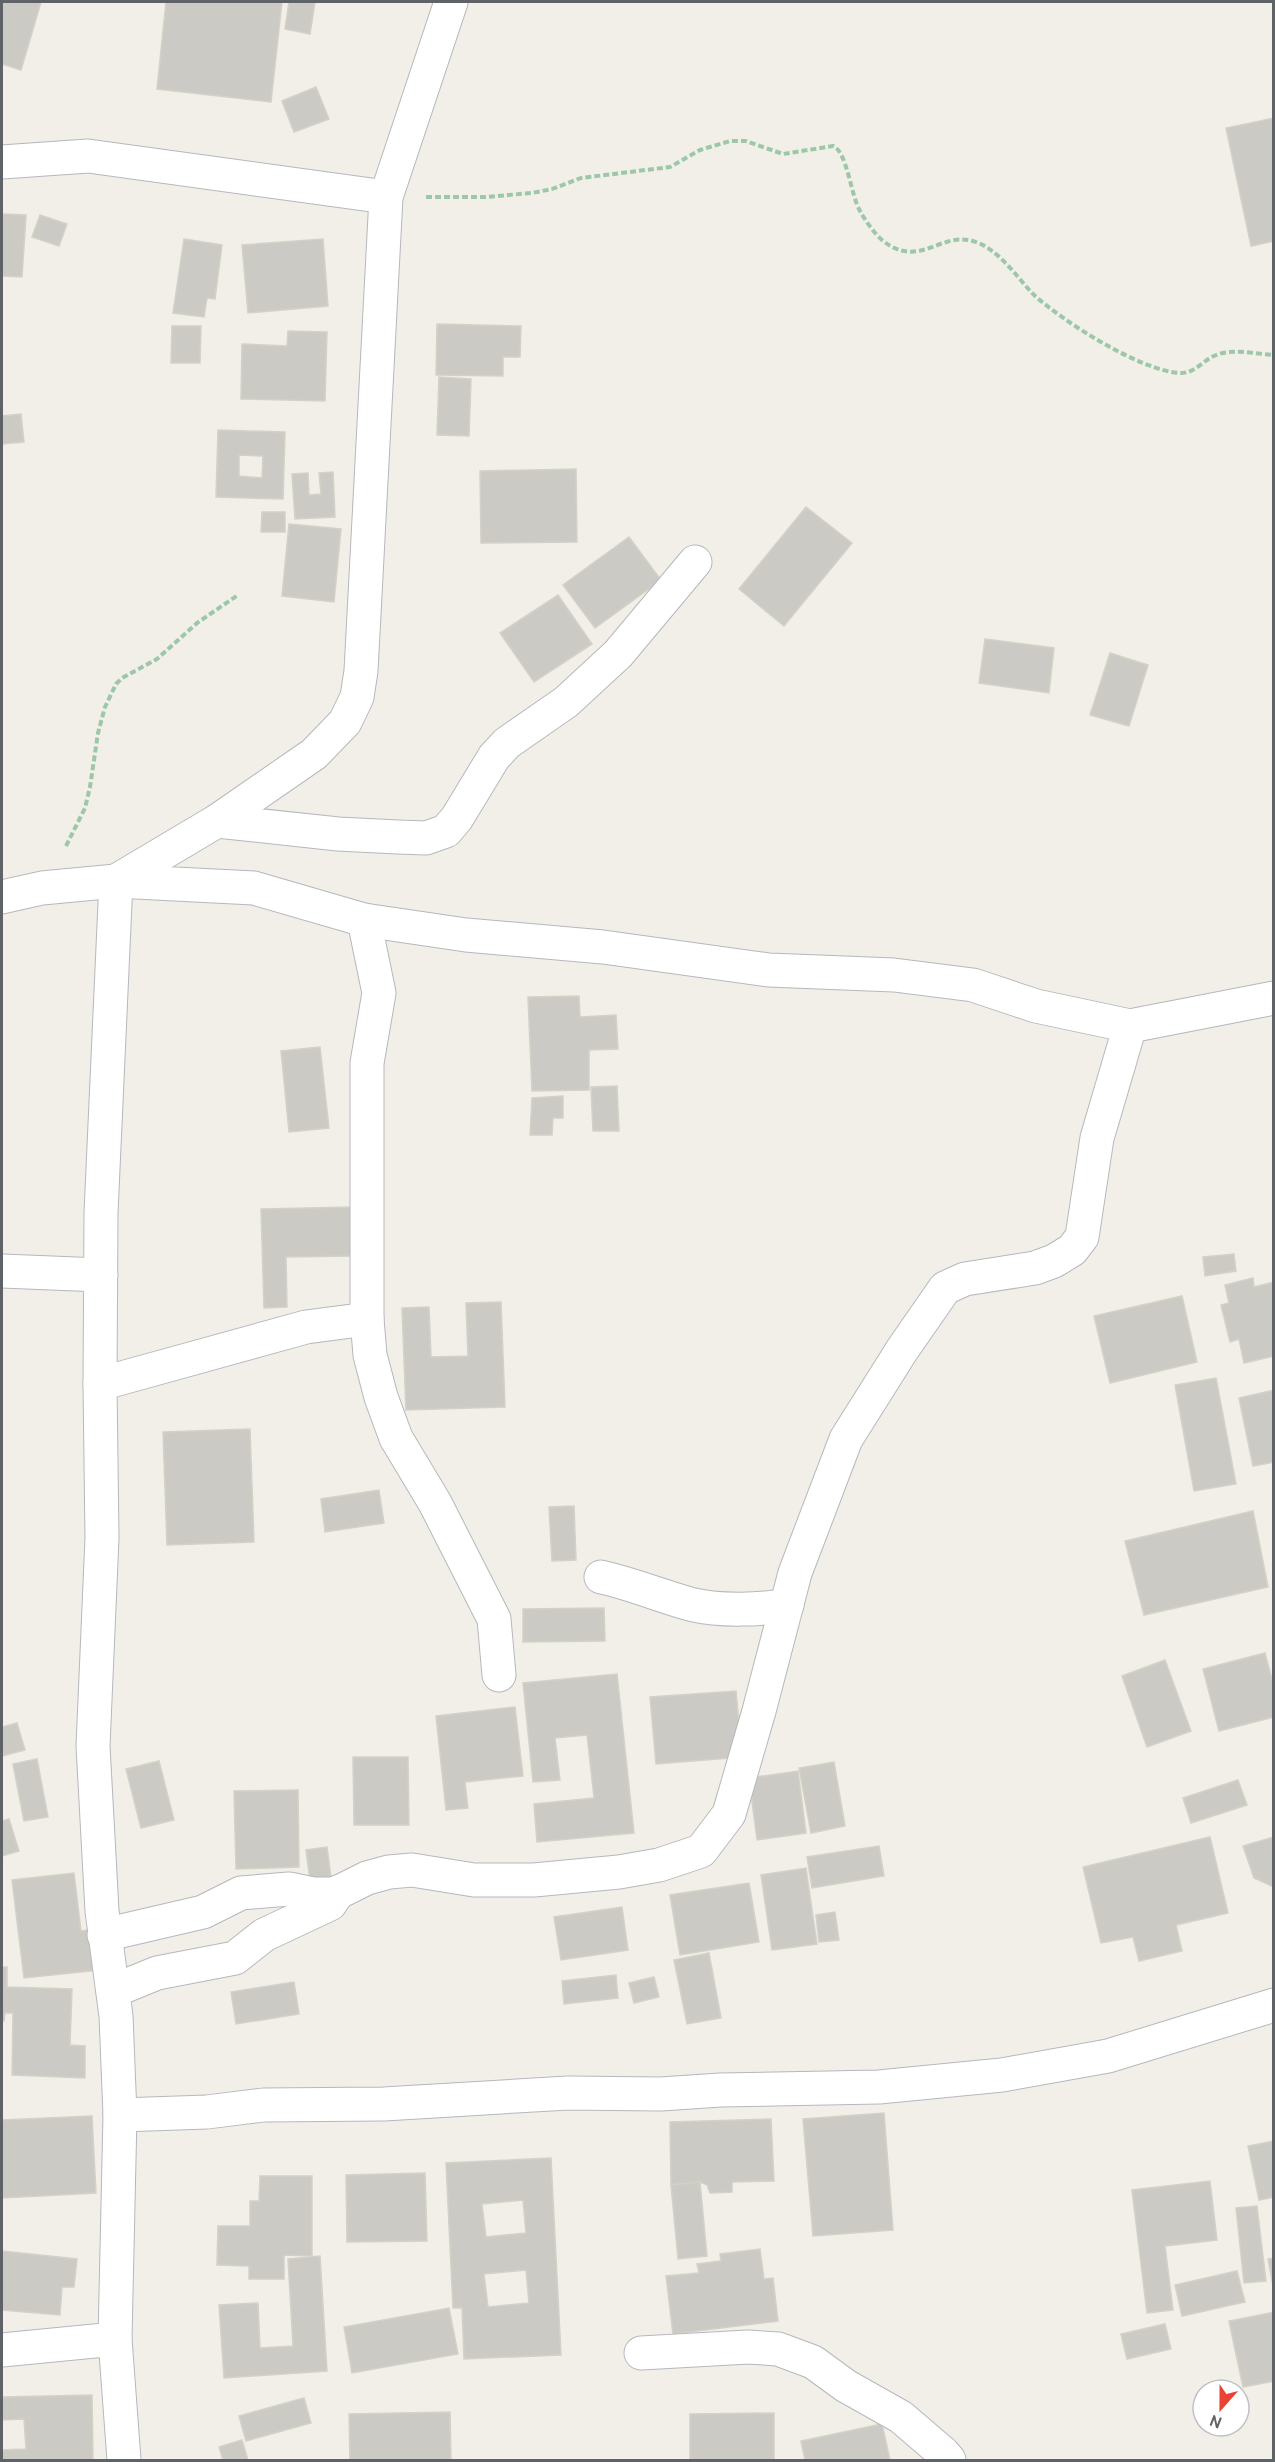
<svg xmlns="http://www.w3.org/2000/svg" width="1275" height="2462" font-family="Cabin,sans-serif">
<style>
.building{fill:#cccac5;stroke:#d6d1c6;stroke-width:1.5;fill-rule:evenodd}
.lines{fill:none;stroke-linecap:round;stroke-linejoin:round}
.minor-casing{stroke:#b5b8bc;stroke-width:35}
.path{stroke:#9cc7a9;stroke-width:4;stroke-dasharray:6 3;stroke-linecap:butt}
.minor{stroke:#fff;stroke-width:33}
</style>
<rect width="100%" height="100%" fill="#f1efe8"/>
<g class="building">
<polygon points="2,2 41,2 21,70 2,64"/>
<polygon points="166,2 282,2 271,102 157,89"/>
<polygon points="289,2 315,2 310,34 285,29"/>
<polygon points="316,87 329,119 294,132 282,101"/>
<polygon points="1274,118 1274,241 1251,246 1226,128"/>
<polygon points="2,214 26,215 22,277 2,276"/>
<polygon points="40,215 67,224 59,246 32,237"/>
<polygon points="184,239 222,245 215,299 207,298 204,317 173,313"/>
<polygon points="323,239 328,306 248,313 242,245"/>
<polygon points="437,324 521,326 520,357 503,357 503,376 436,375"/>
<polygon points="172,326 201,326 200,363 171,363"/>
<polygon points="288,331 327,332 325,401 241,399 242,344 287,346"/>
<polygon points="439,377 471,379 469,436 437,435"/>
<polygon points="21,414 24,442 2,444 2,416"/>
<path d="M218,430L285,432L283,499L216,497ZM239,455L263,456L262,478L239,476Z"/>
<polygon points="576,469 577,542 481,543 480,471"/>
<polygon points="333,472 335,517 295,519 292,474 308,473 309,495 321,494 319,473"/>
<polygon points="806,507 852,543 784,626 739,589"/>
<polygon points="262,512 285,512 285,532 261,532"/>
<polygon points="289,524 341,529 334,602 282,596"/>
<polygon points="629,537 661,580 595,628 563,585"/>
<polygon points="558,595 592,644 534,682 500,633"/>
<polygon points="985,639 1054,648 1049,693 979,683"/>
<polygon points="1110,653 1148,665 1129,726 1090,715"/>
<polygon points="579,996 580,1017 616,1015 618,1049 589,1050 589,1090 532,1091 528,997"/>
<polygon points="320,1047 329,1128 289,1132 281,1051"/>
<polygon points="617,1086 619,1131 593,1131 591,1087"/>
<polygon points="563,1096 563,1118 553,1118 552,1135 530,1135 532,1098"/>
<polygon points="353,1207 354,1256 286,1257 287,1307 264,1308 261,1209"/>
<polygon points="1234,1254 1236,1271 1205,1276 1203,1257"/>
<polygon points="1253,1278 1254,1287 1274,1282 1274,1356 1244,1363 1239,1339 1230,1342 1221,1305 1229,1303 1225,1285"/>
<polygon points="1182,1296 1197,1362 1110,1383 1094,1316"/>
<polygon points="501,1302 505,1407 406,1410 402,1308 429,1307 431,1357 468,1356 466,1303"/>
<polygon points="1216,1378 1236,1484 1194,1491 1175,1385"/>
<polygon points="1274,1390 1274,1462 1253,1466 1239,1398"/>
<polygon points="250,1429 254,1542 167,1545 163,1432"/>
<polygon points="379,1490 384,1523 325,1532 321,1499"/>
<polygon points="574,1506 576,1560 552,1561 549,1507"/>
<polygon points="1253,1511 1268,1587 1144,1615 1125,1541"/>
<polygon points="604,1608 605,1641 523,1642 523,1609"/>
<polygon points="1265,1653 1274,1687 1274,1717 1219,1731 1203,1669"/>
<polygon points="1165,1660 1191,1731 1147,1747 1122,1676"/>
<polygon points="617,1674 634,1833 537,1842 534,1804 594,1798 587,1735 555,1738 560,1780 533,1782 523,1683"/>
<polygon points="736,1691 742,1757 656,1764 650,1697"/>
<polygon points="515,1707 523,1776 465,1782 468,1808 446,1810 436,1716"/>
<polygon points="17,1723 25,1750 2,1756 2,1727"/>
<polygon points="353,1757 408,1757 409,1825 354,1825"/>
<polygon points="37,1759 48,1817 24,1821 13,1764"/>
<polygon points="159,1761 174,1820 141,1828 126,1769"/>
<polygon points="834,1762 845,1826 811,1833 799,1768"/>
<polygon points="798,1771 806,1833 757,1840 749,1778"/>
<polygon points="1238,1780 1247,1805 1191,1823 1183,1798"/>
<polygon points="298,1790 299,1867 236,1869 234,1791"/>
<polygon points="9,1819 19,1851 2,1856 2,1821"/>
<polygon points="1210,1837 1228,1913 1176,1925 1182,1951 1139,1961 1133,1937 1101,1943 1083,1867"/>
<polygon points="1274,1837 1274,1887 1254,1878 1243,1846"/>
<polygon points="879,1846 884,1876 812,1888 807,1857"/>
<polygon points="327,1847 332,1885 311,1888 306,1850"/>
<polygon points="806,1868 817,1944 772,1950 761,1875"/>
<polygon points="74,1873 81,1931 94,1929 99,1970 24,1978 12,1880"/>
<polygon points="749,1883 759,1942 680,1955 670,1895"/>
<polygon points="622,1907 628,1950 561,1960 554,1917"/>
<polygon points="835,1912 839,1940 819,1942 816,1915"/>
<polygon points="709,1953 721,2018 687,2024 674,1960"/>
<polygon points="2,1967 7,1967 7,1987 72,1989 70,2045 85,2046 85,2078 12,2075 13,2013 5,2013 4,2021 2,2021"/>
<polygon points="616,1975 618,1998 564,2004 562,1981"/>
<polygon points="654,1977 659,1997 634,2003 629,1983"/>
<polygon points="294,1982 299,2014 236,2024 231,1992"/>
<polygon points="884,2113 893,2230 813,2236 803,2119"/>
<polygon points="92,2116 96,2193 2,2198 2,2120"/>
<polygon points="771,2119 774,2181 732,2182 732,2192 710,2193 707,2185 700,2182 671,2185 670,2122"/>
<polygon points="1274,2141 1274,2197 1259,2200 1248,2146"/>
<path d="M551,2158L561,2355L464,2359L462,2308H453L446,2163ZM523,2200L526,2233L486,2237L482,2204ZM526,2270L529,2303L488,2307L484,2274Z"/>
<polygon points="425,2173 427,2241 347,2242 346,2175"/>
<polygon points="260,2176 312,2176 312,2256 284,2255 284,2279 249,2279 249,2266 217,2265 218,2226 250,2226 250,2201 259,2201"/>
<polygon points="1210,2181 1217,2240 1165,2246 1173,2310 1147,2313 1132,2190"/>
<polygon points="700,2182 707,2256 678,2259 671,2185"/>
<polygon points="1257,2206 1266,2281 1244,2283 1236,2208"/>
<polygon points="760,2249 764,2279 773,2278 778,2321 673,2334 666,2276 699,2273 697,2264 721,2261 720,2254"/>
<polygon points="2,2251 77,2259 74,2287 62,2287 60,2315 2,2310"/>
<polygon points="320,2256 327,2371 224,2378 219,2305 258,2303 260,2348 293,2346 288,2259"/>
<polygon points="1274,2258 1274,2286 1273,2286 1268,2259"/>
<polygon points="1237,2271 1245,2302 1182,2316 1175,2285"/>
<polygon points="449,2308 458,2354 352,2373 344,2327"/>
<polygon points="1274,2312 1274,2381 1243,2387 1229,2321"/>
<polygon points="1165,2324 1171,2349 1127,2359 1121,2334"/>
<polygon points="92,2395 93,2460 2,2460 2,2450 26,2449 24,2419 2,2420 2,2397"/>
<polygon points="304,2398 311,2423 246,2441 239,2416"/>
<polygon points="450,2412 451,2460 350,2460 349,2414"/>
<polygon points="774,2413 774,2460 690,2460 690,2414"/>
<polygon points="882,2424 890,2460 805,2460 801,2441"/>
<polygon points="242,2440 248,2460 223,2460 219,2447"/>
</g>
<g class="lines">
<g class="minor-casing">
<g id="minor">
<polyline points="2,162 88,156 386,197"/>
<polyline points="217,821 338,834 398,837 426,838 446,831 457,818 494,757 507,743 566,702 618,654 695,562"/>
<polyline points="2,897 42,888 116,881 254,888 364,920 466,935 603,947 769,970 894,975 973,985 1036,1006 1130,1026 1274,998"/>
<polyline points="364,920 379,993 367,1063 367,1319 370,1355 381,1397 396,1438 435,1503 494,1619 499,1675"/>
<polyline points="2,1271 101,1275"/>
<polyline points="100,1384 306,1327 367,1319"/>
<path d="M601,1577C633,1584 663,1597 694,1605C719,1611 763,1610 787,1605"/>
<polyline points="104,1935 203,1912 241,1893 289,1889 313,1894 335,1894 367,1878 389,1872 412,1870 474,1880 534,1880 619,1872 659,1865 701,1851 729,1814 759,1711 795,1573 846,1439 902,1350 945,1288 965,1279 1035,1268 1054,1261 1072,1250 1082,1237 1097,1138 1130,1026"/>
<polyline points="113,1991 157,1973 235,1958 264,1935 330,1904 338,1892"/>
<polyline points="120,2115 207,2112 264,2105 384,2104 568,2093 661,2094 720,2090 879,2087 1002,2075 1108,2056 1274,2005"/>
<polyline points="2,2350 115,2339"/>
<polyline points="641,2353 748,2347 778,2349 813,2362 846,2386 901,2417 943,2453 949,2460"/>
<polyline points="124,2460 115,2339 120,2115 116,2016 102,1911 93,1746 102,1538 100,1384 101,1213 116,881 217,821 314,754 345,722 357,697 361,671 386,197 451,2"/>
</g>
</g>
<g class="path">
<path d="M426,197H485L532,193L552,189L581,178L670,167L700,150L730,141H746L783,154L833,146C847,151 851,196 860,211C865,220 874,233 882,240C920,271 941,229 976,242C1000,251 1016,276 1033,294C1062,321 1139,370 1179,373C1196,374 1204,358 1219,354C1235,349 1257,354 1274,355"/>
<polyline points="66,846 85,808 90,787 98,733 105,707 116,684 122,678 157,659 197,623 238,595"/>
</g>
<use href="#minor" class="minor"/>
</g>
<rect width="1275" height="2462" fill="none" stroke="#5f6368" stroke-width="6"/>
<g transform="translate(1221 2408) rotate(201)"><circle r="28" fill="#ffffff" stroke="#bfc1c3" stroke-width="1.5"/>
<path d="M0-4.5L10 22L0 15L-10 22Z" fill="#ea4335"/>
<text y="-9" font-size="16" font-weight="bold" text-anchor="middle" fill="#5f6368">N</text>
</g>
</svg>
